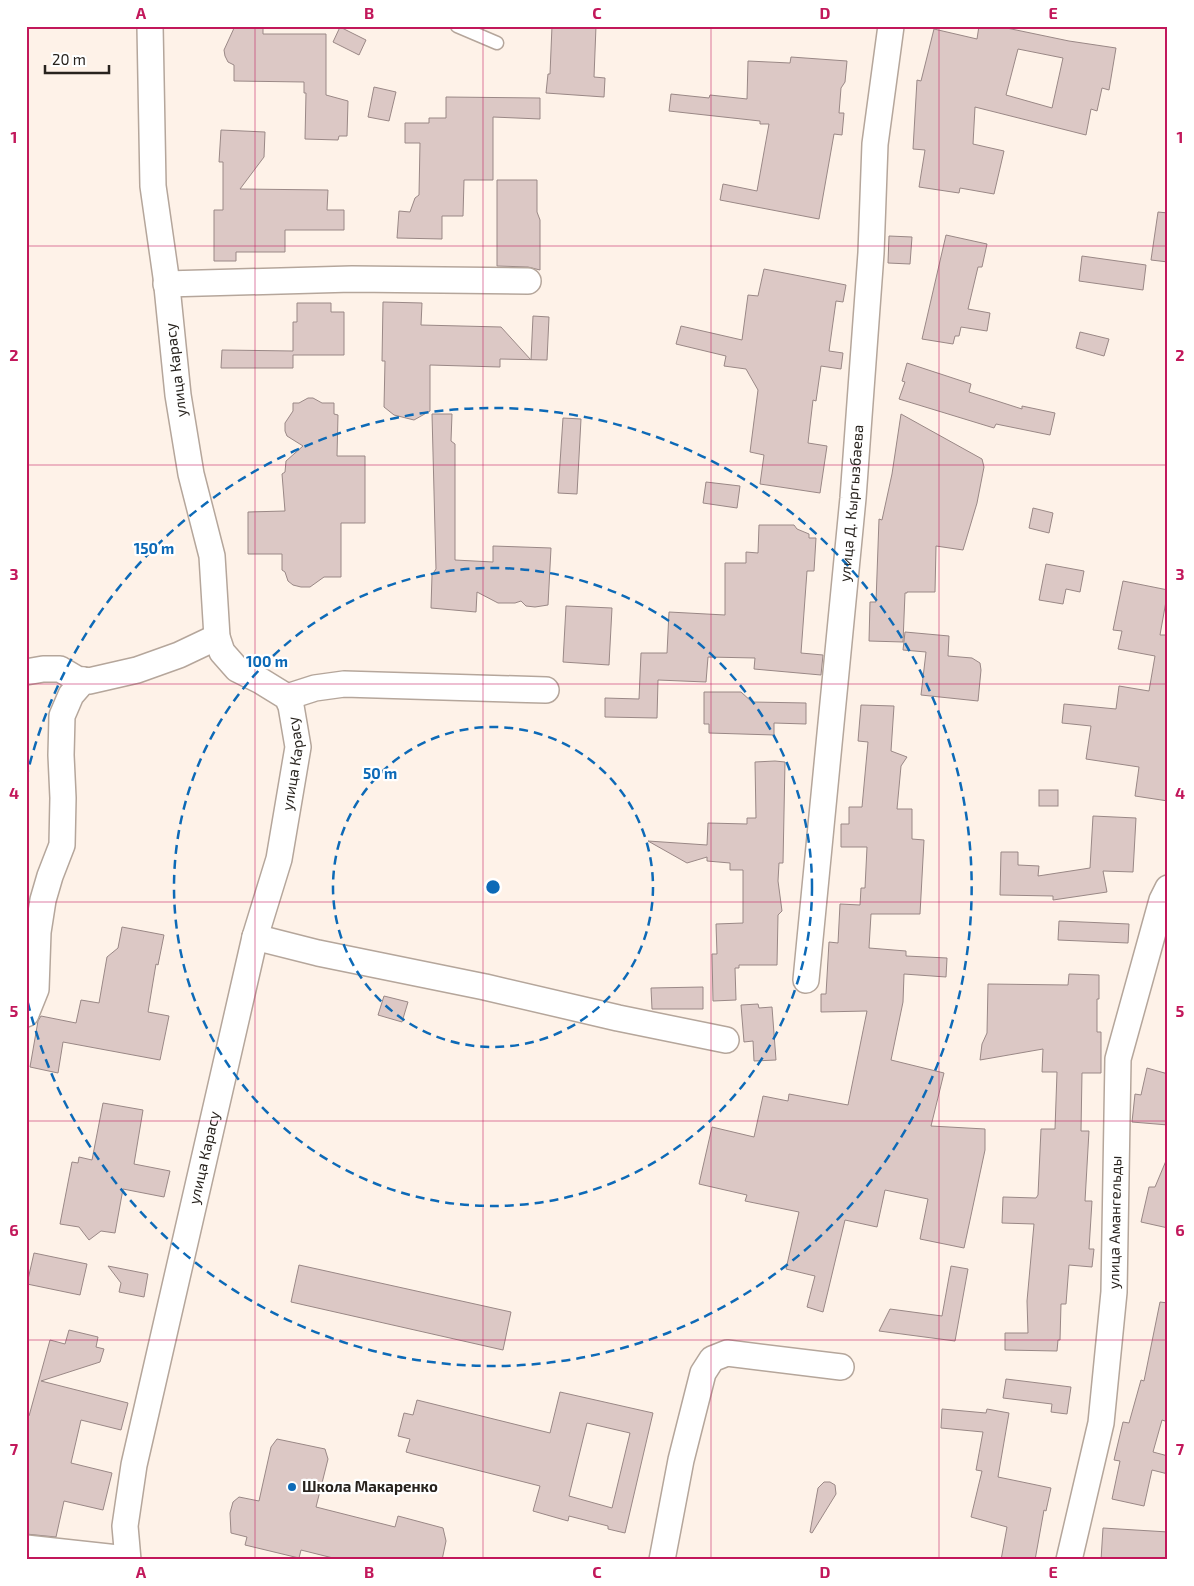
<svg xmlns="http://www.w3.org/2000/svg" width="1194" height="1586" font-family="'Exo 2',sans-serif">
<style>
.building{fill:#dcc8c5;stroke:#9a8886;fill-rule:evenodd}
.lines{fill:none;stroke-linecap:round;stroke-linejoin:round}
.service-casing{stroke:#b5a69b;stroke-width:15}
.minor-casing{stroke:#b5a69b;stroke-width:28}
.service{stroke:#fff;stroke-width:12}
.minor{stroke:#fff;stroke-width:25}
.grid{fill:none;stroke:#c2185b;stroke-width:1;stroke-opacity:0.55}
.ring{fill:none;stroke:#0d6ab7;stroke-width:2.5;stroke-dasharray:9 6}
.poi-dot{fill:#0d6ab7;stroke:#fff;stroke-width:2}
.labels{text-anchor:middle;stroke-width:4.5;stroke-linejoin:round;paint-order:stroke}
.street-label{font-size:15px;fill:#28231e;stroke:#fff}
.poi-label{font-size:15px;font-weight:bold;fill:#28231e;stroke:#fff;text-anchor:start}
.centre{fill:#0d6ab7;stroke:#fff;stroke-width:2.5}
.ring-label{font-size:15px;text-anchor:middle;font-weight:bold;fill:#0d6ab7;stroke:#fff;stroke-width:4.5;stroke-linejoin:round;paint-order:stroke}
.neatline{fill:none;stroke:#c2185b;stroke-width:2}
.grid-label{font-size:16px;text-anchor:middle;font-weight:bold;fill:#c2185b}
</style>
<rect width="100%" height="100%" fill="#fef2e8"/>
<g class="building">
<polygon points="235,26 263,26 263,34 326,34 326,95 348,101 347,136 339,136 338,140 305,139 306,93 304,93 304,82 234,81 234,65 228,62 225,56 224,50"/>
<polygon points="552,26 596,26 594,77 605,78 604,97 546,93 548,74 550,74"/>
<path d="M979,26H997L1069,41L1116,48L1109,90L1102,88L1097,111L1091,109L1086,135L975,107L973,144L1004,151L994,194L960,188L959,193L919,187L925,150L913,149L917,80L921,81L934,29L977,39ZM1018,49L1063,58L1052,108L1006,95Z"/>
<polygon points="340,27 366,40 359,55 333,42"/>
<polygon points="791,57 847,61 845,82 841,88 839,113 844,113 842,135 834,134 819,219 720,200 723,184 757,191 769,124 760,124 760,121 669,111 671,94 709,98 710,95 747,99 748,61 790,63"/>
<polygon points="374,87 396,92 389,121 368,117"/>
<polygon points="446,97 540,98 540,119 493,117 493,180 464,180 463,216 442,216 442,239 397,238 399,211 410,212 415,198 419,195 420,143 405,143 405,123 429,123 429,118 446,118"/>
<polygon points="221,130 265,132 264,157 240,189 328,190 327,210 344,210 344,230 285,230 285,252 236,252 236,261 214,261 214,210 223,210 223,162 219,162"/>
<polygon points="497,180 537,180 537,212 540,220 540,270 528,267 497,266"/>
<polygon points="1158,212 1168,213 1168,262 1151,260"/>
<polygon points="946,235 987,244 982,267 978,267 968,309 990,313 987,331 961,327 959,336 955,336 953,344 922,339"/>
<polygon points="889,236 912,237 910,264 888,263"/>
<polygon points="1082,256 1146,265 1143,290 1079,281"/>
<polygon points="764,269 846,285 843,302 836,301 829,351 843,353 841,369 821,366 816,401 813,400 808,443 827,446 820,493 760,484 764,455 750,452 758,390 746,369 724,366 726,356 676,344 681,326 742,340 748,295 758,296"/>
<polygon points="383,302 422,303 421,325 501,327 531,360 533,316 549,317 547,360 500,359 500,367 430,365 430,411 414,420 394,415 384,407 385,361 382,361"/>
<polygon points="297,303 331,303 331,312 344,312 344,355 293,355 293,368 221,368 222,350 293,351 293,322 297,322"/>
<polygon points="1080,332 1109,339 1104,356 1076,348"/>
<polygon points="907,363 971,384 969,392 1022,409 1022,406 1055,413 1050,435 996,424 994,428 899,399 905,382 902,381"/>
<polygon points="308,398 313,398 322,403 334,403 334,414 338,415 337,456 365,456 365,523 341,523 341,577 324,577 310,587 301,587 293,585 288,581 285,572 282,570 282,554 248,554 248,512 285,511 282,474 285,472 286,461 303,446 287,436 285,431 285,423 293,411 293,403 299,403"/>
<polygon points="432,414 452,414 451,441 455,444 455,560 493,562 493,546 551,548 548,605 535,607 526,606 521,601 515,603 498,603 477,592 476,612 431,608 432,575 436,569"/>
<polygon points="901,414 982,459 984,467 977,503 963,550 936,546 935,592 907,592 907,593 905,593 903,642 869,641 870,602 876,602 879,519 882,520 892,474"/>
<polygon points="563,418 581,419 577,494 558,493"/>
<polygon points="706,482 740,486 737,508 703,503"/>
<polygon points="1033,508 1053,513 1049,533 1029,528"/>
<polygon points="759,525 794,525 797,529 809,534 809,538 816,538 814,571 807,571 801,653 823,655 821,675 754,669 755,658 708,657 706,682 658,680 657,718 605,717 605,698 639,699 641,653 667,653 669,612 725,615 725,563 746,563 746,552 758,553"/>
<polygon points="1046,564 1084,571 1080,592 1066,589 1063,604 1039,600"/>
<polygon points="1123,581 1168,590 1160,635 1168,635 1168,801 1135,796 1139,767 1086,759 1091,726 1062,723 1064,704 1116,709 1119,686 1149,691 1155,656 1118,649 1122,631 1113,630"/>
<polygon points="566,606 612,608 609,665 563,662"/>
<polygon points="905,632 949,636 948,656 972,658 980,663 981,670 978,701 921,695 926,652 903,650"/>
<polygon points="704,692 741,692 752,702 806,703 806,724 774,723 774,735 709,733 709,724 704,724"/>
<polygon points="861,705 894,706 891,751 907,757 901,766 897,809 912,809 912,839 924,840 920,914 871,914 869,948 906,951 906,956 947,958 946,977 904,974 903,1002 891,1060 944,1073 931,1126 985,1129 985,1150 964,1248 920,1239 928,1199 885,1190 877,1227 845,1220 823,1312 807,1307 815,1276 786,1269 799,1212 745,1201 747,1195 699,1184 712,1127 754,1137 763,1096 788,1101 789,1094 848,1105 867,1011 821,1012 821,994 826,994 829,942 838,943 840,904 860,905 861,888 865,888 867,847 841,847 841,824 849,824 849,807 862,807 868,742 858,741"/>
<polygon points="775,761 785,762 783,863 779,863 778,881 782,911 778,915 777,965 739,965 739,968 735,968 736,1000 713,1001 712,954 717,954 716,924 743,923 743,870 730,870 730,863 707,861 707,857 687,863 648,841 707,845 708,823 747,824 747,818 756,818 755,762"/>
<rect x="1039" y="790" width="19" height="16"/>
<polygon points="1093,816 1136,818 1133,872 1103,871 1107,892 1053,900 1053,896 1000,895 1001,852 1018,852 1018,865 1039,866 1038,876 1090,868"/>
<polygon points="1059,921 1129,924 1128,943 1058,940"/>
<polygon points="122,927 164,935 158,965 156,964 148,1012 169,1016 160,1060 63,1042 58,1073 30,1067 38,1021 41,1016 76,1023 81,1000 99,1003 107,957 118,948"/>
<polygon points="1069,974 1099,975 1099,999 1097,999 1097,1032 1101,1032 1101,1073 1082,1073 1081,1131 1089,1131 1085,1201 1092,1201 1089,1249 1094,1249 1092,1267 1069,1265 1066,1304 1061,1304 1060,1340 1058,1340 1057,1351 1005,1350 1005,1333 1028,1333 1027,1301 1034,1224 1002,1223 1003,1197 1036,1198 1038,1195 1041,1129 1055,1129 1057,1072 1042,1072 1043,1049 980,1060 982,1044 987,1033 988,984 1068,985"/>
<polygon points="703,987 703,1009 652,1009 651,988"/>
<polygon points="384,996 408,1002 402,1022 378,1015"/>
<polygon points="758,1004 759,1008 772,1007 776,1060 754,1061 753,1041 744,1042 741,1005"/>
<polygon points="1147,1068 1168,1074 1168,1125 1132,1122 1135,1094 1141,1095"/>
<polygon points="103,1103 143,1110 134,1164 170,1171 164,1197 123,1189 115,1233 101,1231 89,1240 79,1227 60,1224 72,1162 78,1163 79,1157 92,1160"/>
<polygon points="1168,1156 1168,1228 1141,1222 1149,1187 1155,1187"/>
<polygon points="34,1253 87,1264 80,1295 27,1284"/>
<polygon points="299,1265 511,1312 503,1350 291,1302"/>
<polygon points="108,1266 148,1274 144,1297 119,1292 121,1283"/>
<polygon points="951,1266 968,1269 955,1341 879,1331 890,1309 942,1316"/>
<polygon points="1160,1302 1168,1303 1168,1422 1162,1420 1153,1452 1168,1456 1168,1474 1152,1470 1144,1506 1112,1499 1120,1461 1114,1460 1123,1422 1129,1423 1141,1380 1144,1381"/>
<polygon points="69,1330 98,1337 96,1347 104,1349 100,1362 41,1381 128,1403 121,1430 81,1420 71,1463 112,1473 103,1510 64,1501 56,1537 26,1534 26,1416 29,1416 50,1340 65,1344"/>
<polygon points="1006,1379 1071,1387 1067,1414 1051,1412 1052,1404 1003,1398"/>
<path d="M560,1392L653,1413L625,1533L608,1529V1526L569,1516L568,1521L533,1511L540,1486L413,1454L406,1452L410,1439L398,1436L404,1413L413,1415L417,1400L550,1433ZM587,1423L630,1433L612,1508L569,1496Z"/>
<polygon points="942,1409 986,1413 987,1409 1009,1413 998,1477 1051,1488 1046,1511 1044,1510 1035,1560 1001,1560 1007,1527 971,1517 982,1471 976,1470 983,1432 941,1428"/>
<polygon points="277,1439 325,1449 328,1459 316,1507 395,1527 398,1516 443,1528 446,1541 442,1560 341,1560 301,1550 299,1558 245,1545 247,1537 231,1533 230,1513 233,1502 239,1497 259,1501 271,1447"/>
<polygon points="824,1482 830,1482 835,1485 836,1494 812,1533 810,1532 818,1488"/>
<polygon points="1103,1528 1168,1532 1168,1560 1101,1560"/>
</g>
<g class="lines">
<g class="service-casing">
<polyline id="service" points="457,26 497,43"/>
</g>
<g class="minor-casing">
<g id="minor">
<polyline points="166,284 352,279 528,281"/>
<polyline points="26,672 43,669 60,669 77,679 89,681 137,670 179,655 217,637"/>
<polyline points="287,697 315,688 344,684 546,690"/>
<polyline points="255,937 318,953 485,987 618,1018 726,1040"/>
<path id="s1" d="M806,980L853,498L871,253L875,144L891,26"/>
<polyline points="26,1014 36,989 38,932 43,900 50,876 62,845 63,798 61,755 62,716 71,695 84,680"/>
<polyline points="26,1548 127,1559"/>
<path id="s2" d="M128,1560L125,1526L134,1465L255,937L279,859L298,747L291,706L287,697L261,681L237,669L222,652L217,637L212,556L191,474L178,395L166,277L153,186L150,26"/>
<polyline points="662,1560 681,1460 703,1373 712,1359 727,1353 841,1367"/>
<path id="s3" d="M1069,1560L1101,1423L1114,1292L1118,1059L1162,900L1168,888"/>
</g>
</g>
<use href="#service" class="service"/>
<use href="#minor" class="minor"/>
</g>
<path class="grid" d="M255,26V1560M483,26V1560M711,26V1560M939,26V1560M26,246H1168M26,465H1168M26,684H1168M26,902H1168M26,1121H1168M26,1340H1168"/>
<g class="ring">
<circle cx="493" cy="887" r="160"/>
<circle cx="493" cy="887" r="319"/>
<path d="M26 779A479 479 0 1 1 26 995"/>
</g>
<circle class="poi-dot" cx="292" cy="1487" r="5"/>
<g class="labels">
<g class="street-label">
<text transform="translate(176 370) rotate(-97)" y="5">улица Карасу</text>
<text dy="5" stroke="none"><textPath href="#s1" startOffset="479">улица Д. Кыргызбаева</textPath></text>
<text dy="5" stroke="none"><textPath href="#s2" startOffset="816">улица Карасу</textPath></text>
<text dy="5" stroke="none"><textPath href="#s2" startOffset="411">улица Карасу</textPath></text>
<text dy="5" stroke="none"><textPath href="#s3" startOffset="342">улица Амангельды</textPath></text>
</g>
<g class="poi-label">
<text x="302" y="1492">Школа Макаренко</text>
</g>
</g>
<circle cx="493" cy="887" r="8" class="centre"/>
<g class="ring-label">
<text x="154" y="554">150 m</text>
<text x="267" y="667">100 m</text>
<text x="380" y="779">50 m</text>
</g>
<rect width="1194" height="1586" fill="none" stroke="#ffffff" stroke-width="55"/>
<path d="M45 65v8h64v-8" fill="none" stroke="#28231e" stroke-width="2.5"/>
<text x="52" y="65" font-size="15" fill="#28231e" stroke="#ffffff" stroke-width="4" paint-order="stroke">20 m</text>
<rect x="28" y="28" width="1138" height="1530" class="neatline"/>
<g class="grid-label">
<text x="141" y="19">A</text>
<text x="369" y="19">B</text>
<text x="597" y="19">C</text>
<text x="825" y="19">D</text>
<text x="1053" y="19">E</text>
<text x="14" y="143">1</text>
<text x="1180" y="143">1</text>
<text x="14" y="361">2</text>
<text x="1180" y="361">2</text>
<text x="14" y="580">3</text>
<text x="1180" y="580">3</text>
<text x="14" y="799">4</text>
<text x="1180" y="799">4</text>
<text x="14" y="1017">5</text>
<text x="1180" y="1017">5</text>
<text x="14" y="1236">6</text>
<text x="1180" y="1236">6</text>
<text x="14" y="1455">7</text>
<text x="1180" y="1455">7</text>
<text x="141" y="1578">A</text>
<text x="369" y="1578">B</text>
<text x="597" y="1578">C</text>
<text x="825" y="1578">D</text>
<text x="1053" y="1578">E</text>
</g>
</svg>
